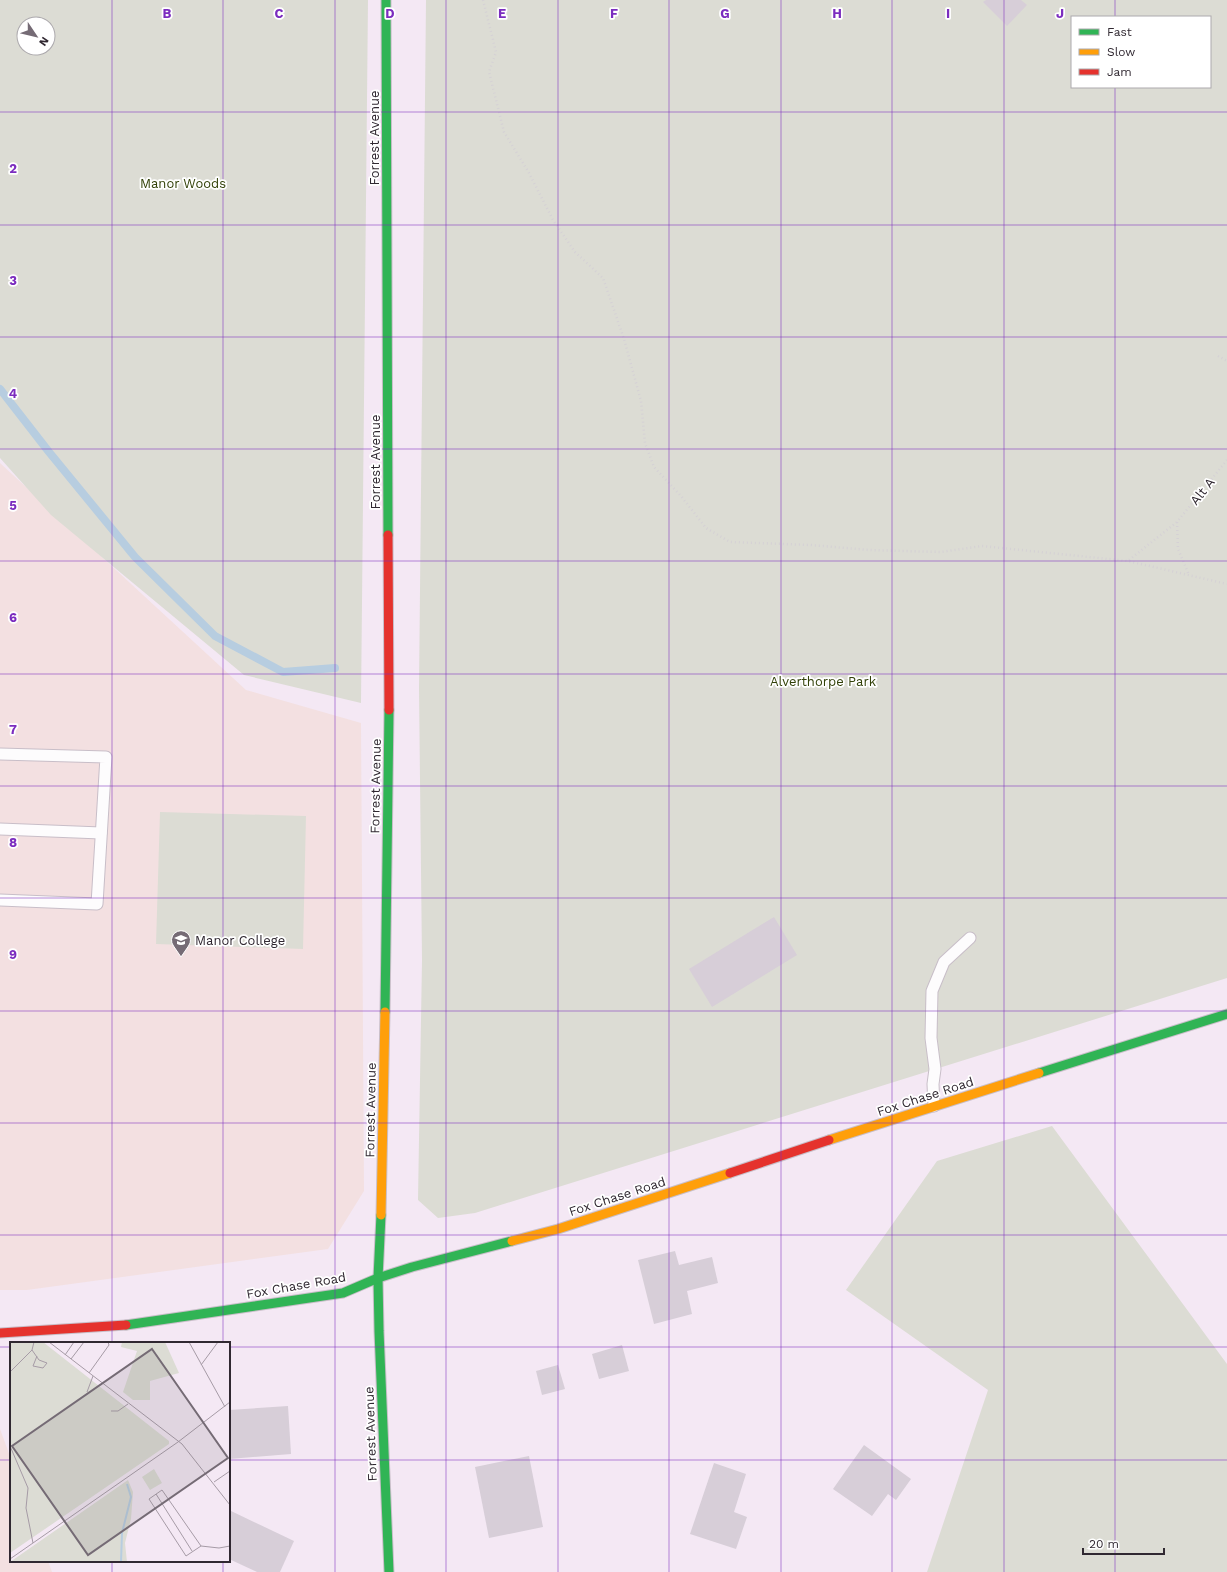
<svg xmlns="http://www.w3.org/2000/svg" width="1227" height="1572" font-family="'Work Sans',sans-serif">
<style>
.education{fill:#f3e0e1}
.green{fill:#dcdcd4;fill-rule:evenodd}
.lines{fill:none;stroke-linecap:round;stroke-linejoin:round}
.stream{stroke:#b7cde0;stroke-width:8}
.building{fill:#d7ced8}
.lane-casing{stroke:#c8bec8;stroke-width:13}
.fast-casing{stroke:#c8bec8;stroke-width:11}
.slow-casing{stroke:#c8bec8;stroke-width:11}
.jam-casing{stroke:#c8bec8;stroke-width:11}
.path{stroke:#d5d1d5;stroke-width:2.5;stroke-dasharray:1 3;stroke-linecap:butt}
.lane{stroke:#fdfcfd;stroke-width:11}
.fast{stroke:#30b455;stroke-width:9}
.slow{stroke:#ff9f0a;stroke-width:9}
.jam{stroke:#e5322d;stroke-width:9}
.grid{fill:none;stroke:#7b2cbf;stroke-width:1;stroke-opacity:0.55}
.labels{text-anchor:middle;stroke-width:3.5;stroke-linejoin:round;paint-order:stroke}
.street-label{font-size:13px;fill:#302831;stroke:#fff}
.park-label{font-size:13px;fill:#324108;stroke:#fff}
.poi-label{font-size:13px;fill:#302831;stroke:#fff;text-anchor:start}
.inset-river{fill:none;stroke:#b7cde0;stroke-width:2}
.inset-road{fill:none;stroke:#a69ba6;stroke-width:1}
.view{fill:#756b75;fill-opacity:0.15;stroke:#756b75;stroke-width:2}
.inset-edge{fill:none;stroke:#302831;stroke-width:2}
.grid-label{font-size:13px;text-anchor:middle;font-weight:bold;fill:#7b2cbf;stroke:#fff;stroke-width:3.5;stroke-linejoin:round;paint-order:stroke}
</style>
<rect width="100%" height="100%" fill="#f4e8f4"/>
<g class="education">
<polygon points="0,463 246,690 361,723 364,1191 328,1249 27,1290 0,1290"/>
<polygon points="0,1429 11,1459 11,1561 48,1561 52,1572 0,1572"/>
</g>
<g class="green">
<path d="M0,0H368L361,703L244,675L51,515L0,458ZM24,24H48V48H24Z"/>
<path d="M426,0H1227V978L475,1213L438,1218L418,1200L422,960L419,689ZM1072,17H1210V87H1072Z"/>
<polygon points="160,812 306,816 303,949 156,944"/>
<polygon points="1052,1126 1227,1364 1227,1572 927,1572 988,1390 846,1290 937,1161"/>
</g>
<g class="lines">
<polyline class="stream" points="0,389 49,452 135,557 215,636 283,672 335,668"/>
</g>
<g class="building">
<polygon points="986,0 1021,0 1027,5 1007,26 983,2"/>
<polygon points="774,917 797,955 712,1007 689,969"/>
<polygon points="675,1251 679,1265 712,1257 718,1283 687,1291 692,1314 654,1324 638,1260"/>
<polygon points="622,1345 629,1371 599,1379 592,1354"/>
<polygon points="558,1365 565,1389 542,1395 536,1371"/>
<polygon points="288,1406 291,1454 229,1459 229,1410"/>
<polygon points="864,1445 911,1479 896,1500 888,1494 872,1516 833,1489"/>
<polygon points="529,1456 543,1527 489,1538 475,1467"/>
<polygon points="714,1463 746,1474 734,1512 747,1517 736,1549 690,1534"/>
<polygon points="229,1510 294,1541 280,1572 257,1572 229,1559"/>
</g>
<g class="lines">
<g class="lane-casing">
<g id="lane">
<polyline points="0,754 106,757 97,904 0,900"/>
<polyline points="0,829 101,833"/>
<polyline points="934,1106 933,1084 935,1069 931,1038 932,991 944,962 970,938"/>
</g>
</g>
<g class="fast-casing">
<g id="fast">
<polyline points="386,0 388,535"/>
<polyline points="385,1012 389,710"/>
<polyline points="1039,1073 1227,1014"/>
<polyline points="381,1215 378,1278 379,1331 389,1572"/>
<polyline points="126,1325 343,1293 378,1278 412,1267 512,1241"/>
</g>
</g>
<g class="slow-casing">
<g id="slow">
<polyline points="829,1140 1039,1073"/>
<polyline points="381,1215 385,1012"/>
<polyline points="512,1241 558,1229 730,1173"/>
</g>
</g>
<g class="jam-casing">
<g id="jam">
<polyline points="388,535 389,710"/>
<polyline points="730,1173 829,1140"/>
<polyline points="0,1333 126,1325"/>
</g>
</g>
<g class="path">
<polyline points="483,0 496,52 489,72 504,132 529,173 553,220 575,252 603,278 624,339 641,401 645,443 654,467 681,496 706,528 730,542 811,545 869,550 941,552 982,546 1128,561 1227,584"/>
<polyline points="1218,356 1227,361"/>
<polyline points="1177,522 1178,549 1189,575"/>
<polyline points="1129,560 1177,522 1227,460"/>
</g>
<use href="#lane" class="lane"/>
<use href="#fast" class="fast"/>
<use href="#slow" class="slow"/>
<use href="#jam" class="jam"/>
</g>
<path class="grid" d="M112,0V1343M223,0V1343M335,0V1572M446,0V1572M558,0V1572M669,0V1572M781,0V1572M892,0V1572M1004,0V1572M1115,0V17M1115,87V1572M0,112H1227M0,225H1227M0,337H1227M0,449H1227M0,561H1227M0,674H1227M0,786H1227M0,898H1227M0,1011H1227M0,1123H1227M0,1235H1227M0,1347H11M229,1347H1227M0,1460H11M229,1460H1227M112,1561V1572M223,1561V1572"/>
<defs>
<g id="school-pin" transform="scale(1)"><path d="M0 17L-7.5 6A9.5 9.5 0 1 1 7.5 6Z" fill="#756b75" stroke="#fff"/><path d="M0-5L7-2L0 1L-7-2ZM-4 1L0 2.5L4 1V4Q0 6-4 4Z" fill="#fff"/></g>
</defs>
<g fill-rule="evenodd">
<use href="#school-pin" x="181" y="940"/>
</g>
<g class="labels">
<g class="street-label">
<text transform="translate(374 138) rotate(-90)" y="5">Forrest Avenue</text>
<text transform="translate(375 462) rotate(-90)" y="5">Forrest Avenue</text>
<text transform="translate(1202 491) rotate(-51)" y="5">Alt A</text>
<text transform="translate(375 786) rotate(-89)" y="5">Forrest Avenue</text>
<text transform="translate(925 1096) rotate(-18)" y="5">Fox Chase Road</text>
<text transform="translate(370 1110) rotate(-89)" y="5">Forrest Avenue</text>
<text transform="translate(617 1196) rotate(-18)" y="5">Fox Chase Road</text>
<text transform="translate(296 1285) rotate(-10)" y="5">Fox Chase Road</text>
<text transform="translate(370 1434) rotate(-92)" y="5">Forrest Avenue</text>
</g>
<g class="park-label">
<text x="183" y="188">Manor Woods</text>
<text x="823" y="686">Alverthorpe Park</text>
</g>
<g class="poi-label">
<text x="195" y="945">Manor College</text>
</g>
</g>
<g transform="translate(10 1342)">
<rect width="220" height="220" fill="#f4e8f4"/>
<path d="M0,0H33L159,99V102L0,211ZM112,0H155L169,31L140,39V58H123L113,50L127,9L111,5ZM144,127L152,141L140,148L132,135ZM118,138L123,150L121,177L115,201L117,220H0Z" fill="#dcdcd4"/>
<path class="inset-river" d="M111,220L112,191L121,155L117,142"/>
<path class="inset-road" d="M39,0L172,102L220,163M179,0L215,65M22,8L29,18L37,21L33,26L23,24L27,14M55,13L64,0M61,17L74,0M191,23L208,0M0,30L22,8L24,0M79,31L99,3L98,0M77,50L83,34M101,69H108L118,62M0,104L18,146L16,166L23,201M204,140L220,129M146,152L182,209M191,204L176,214L139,157L152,148L191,204L209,206L220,204M0,217L168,100L220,60"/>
<path class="view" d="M142,7L218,116L78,213L2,104Z"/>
<rect width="220" height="220" class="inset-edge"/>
</g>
<g class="grid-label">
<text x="167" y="18">B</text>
<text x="279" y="18">C</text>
<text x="390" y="18">D</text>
<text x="502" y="18">E</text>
<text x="614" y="18">F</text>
<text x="725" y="18">G</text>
<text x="837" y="18">H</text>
<text x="948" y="18">I</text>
<text x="1060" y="18">J</text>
<text x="13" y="173">2</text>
<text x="13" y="285">3</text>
<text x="13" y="398">4</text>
<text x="13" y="510">5</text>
<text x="13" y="622">6</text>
<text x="13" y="734">7</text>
<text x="13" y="847">8</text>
<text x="13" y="959">9</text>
</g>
<rect x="1071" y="16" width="140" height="72" fill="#ffffff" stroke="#aca9ad"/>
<rect x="1079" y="29" width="20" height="6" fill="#30b455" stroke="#aca9ad"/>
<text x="1107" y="36" font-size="12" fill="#302831">Fast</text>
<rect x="1079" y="49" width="20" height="6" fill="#ff9f0a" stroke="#aca9ad"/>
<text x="1107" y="56" font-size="12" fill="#302831">Slow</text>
<rect x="1079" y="69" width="20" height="6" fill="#e5322d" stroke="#aca9ad"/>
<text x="1107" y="76" font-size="12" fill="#302831">Jam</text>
<g transform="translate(36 36) rotate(125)"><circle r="19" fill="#ffffff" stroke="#aca9ad"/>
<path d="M0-3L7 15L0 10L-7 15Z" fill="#756b75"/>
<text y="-6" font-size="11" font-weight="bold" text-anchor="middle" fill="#302831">N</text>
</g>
<path d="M1083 1548v6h81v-6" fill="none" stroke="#302831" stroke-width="2"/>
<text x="1089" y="1548" font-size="12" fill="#302831" stroke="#ffffff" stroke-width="3" paint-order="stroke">20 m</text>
</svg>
